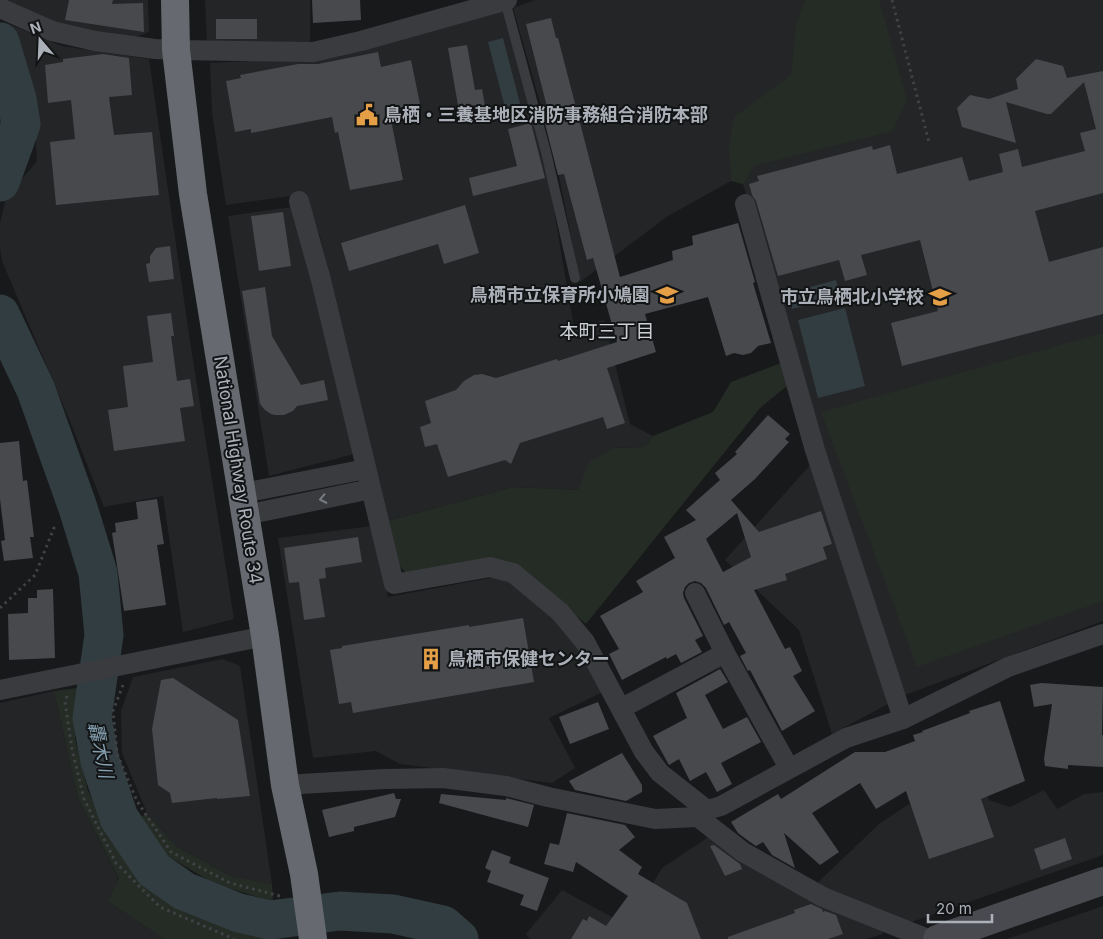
<svg xmlns="http://www.w3.org/2000/svg" width="1103" height="939" font-family="Inter,'Noto Sans JP',sans-serif">
<style>
.built{fill:#242527}
.green{fill:#252c25}
.water{fill:#323d42}
.lines{fill:none;stroke-linecap:round;stroke-linejoin:round}
.river{stroke:#323d42;stroke-width:39}
.building{fill:#47494d;fill-rule:evenodd}
.path{stroke:#404246;stroke-width:3;stroke-dasharray:2.5 4;stroke-linecap:butt}
.lane{stroke:#3a3b3f;stroke-width:10}
.street{stroke:#3a3b3f;stroke-width:20}
.secondary{stroke:#484a4f;stroke-width:28}
.highway{stroke:#666a70;stroke-width:28}
.oneway{stroke:#797c82}
.labels{text-anchor:middle;stroke-width:4;stroke-linejoin:round;paint-order:stroke}
.poi-label{font-size:18px;font-weight:bold;fill:#acb1b9;stroke:#131415;text-anchor:start}
.street-label{font-size:18px;fill:#acb1b9;stroke:#131415}
.neighbourhood-label{font-size:19px;fill:#ccd0d5;stroke:#131415}
.water-label{font-size:19px;font-style:italic;fill:#86a1b1;stroke:#131415}
</style>
<rect width="100%" height="100%" fill="#18191a"/>
<g class="built">
<polygon points="4,0 148,0 149,32 128,40 58,25"/>
<polygon points="205,0 310,0 310,45 207,45"/>
<polygon points="535,0 1103,0 1103,621 905,695 810,410 743,184 731,181 668,216 580,282 554,151 513,8"/>
<polygon points="502,9 549,181 574,328 604,320 630,424 653,436 645,447 614,448 578,490 513,487 387,521 321,240 305,194 226,205 212,113 210,63 312,58"/>
<polygon points="4,22 62,46 149,59 190,341 234,619 183,632 163,496 104,507 68,416 2,261 0,248 0,223 6,198 37,161 34,108"/>
<polygon points="292,207 358,453 269,476 228,216"/>
<polygon points="810,465 890,703 832,734 799,630 725,560"/>
<polygon points="372,526 388,597 501,576 555,619 583,654 603,692 549,718 575,768 552,783 400,764 376,751 313,758 278,538"/>
<polygon points="223,659 240,666 272,884 231,876 176,846 147,813 122,753 121,711 133,677"/>
<polygon points="54,691 78,798 119,880 107,901 164,939 0,939 0,703"/>
<polygon points="976,769 989,800 1010,807 1044,790 1057,809 1084,794 1103,792 1103,855 903,925 813,887 879,824 909,804 915,808"/>
<polygon points="713,834 884,926 883,934 866,939 530,939 526,934 562,890 627,925 662,868"/>
<polygon points="1103,906 1103,939 1007,939"/>
</g>
<g class="green">
<polygon points="805,0 879,0 907,99 893,131 754,166 743,184 731,181 729,145 734,117 791,75 796,26"/>
<polygon points="0,78 6,98 6,124 0,141"/>
<polygon points="1103,333 1103,601 917,667 821,412"/>
<polygon points="781,363 787,386 761,407 586,624 519,566 407,574 397,563 387,521 513,487 578,490 589,462 614,448 645,447 653,436 713,412 731,382"/>
<polygon points="77,688 75,739 88,791 118,850 165,898 228,925 280,937 281,939 164,939 107,901 119,879 78,798 54,691"/>
<polygon points="147,813 176,846 231,876 272,884 273,902 213,883 166,855 139,819"/>
</g>
<g class="water">
<polygon points="503,38 524,119 509,123 488,42"/>
<polygon points="836,280 840,296 792,309 788,293"/>
<polygon points="845,308 865,386 818,398 798,320"/>
</g>
<g class="lines">
<g class="river">
<polyline points="0,42 17,99 21,124 0,182"/>
<polyline points="0,314 36,390 78,508 98,573 104,635 92,718 100,761 119,818 154,870 184,891 239,913 270,920 340,911 393,914 443,925 459,939"/>
</g>
</g>
<g class="building">
<polygon points="69,0 113,0 112,4 143,3 144,32 65,20"/>
<polygon points="312,0 360,0 361,20 313,23"/>
<polygon points="551,18 556,38 558,38 620,277 673,260 672,251 693,245 692,236 738,223 755,282 753,283 771,343 758,346 751,353 743,355 734,353 726,356 708,297 645,314 656,352 607,368 625,423 607,429 603,417 520,443 511,464 505,460 448,477 437,444 425,447 420,427 431,423 425,401 456,390 464,381 474,375 482,374 496,378 557,359 558,361 617,342 593,258 587,260 564,174 558,175 544,120 550,119 526,24"/>
<rect x="216" y="19" width="41" height="20"/>
<polygon points="467,45 475,90 482,89 485,106 459,111 448,48"/>
<polygon points="378,52 381,67 411,60 420,104 389,110 403,180 350,190 338,132 335,133 332,117 251,133 251,129 235,132 226,81 241,78 240,75 298,64 318,64"/>
<polygon points="103,54 129,58 132,95 109,97 114,135 152,132 159,195 56,205 50,142 75,139 71,100 48,103 45,65 63,62 63,59"/>
<polygon points="1036,59 1063,66 1067,78 1103,71 1103,193 1035,211 1049,262 1103,247 1103,314 902,366 891,323 938,311 920,240 861,255 867,275 845,281 839,260 778,276 756,201 752,195 749,184 759,181 757,176 872,146 873,150 890,145 897,174 962,157 969,181 1003,172 999,154 1018,149 1022,167 1085,151 1080,133 1096,129 1084,82 1051,114 1047,114 1006,102 1016,143 962,127 957,108 970,95 989,99 1018,89 1016,79"/>
<polygon points="531,123 545,178 473,196 469,178 517,166 508,129"/>
<polygon points="465,205 479,253 444,264 438,244 349,271 341,243"/>
<polygon points="283,212 291,266 259,271 251,216"/>
<polygon points="170,246 174,279 149,282 146,264 150,263 150,256 156,248"/>
<polygon points="265,287 272,336 301,385 324,380 328,400 297,406 293,411 284,415 275,415 271,414 265,410 260,404 242,291"/>
<polygon points="171,313 174,336 171,336 177,381 190,379 194,406 180,408 185,441 114,451 108,410 128,407 123,366 153,362 147,316"/>
<path d="M768,415L790,434L785,439L789,442L755,479L731,500L759,532L821,511L832,544L823,547L827,559L785,574L787,580L754,590L785,649L790,647L802,671L793,676L815,711L782,731L750,670L748,671L740,656L746,653L729,622L724,625L706,588L701,583L695,581L689,583L685,587L683,593L684,598L703,636L695,640L702,652L681,663L676,654L667,659L666,657L622,680L609,654L619,649L600,616L643,592L636,581L675,558L664,537L696,520L686,510L720,480L715,473L737,454L735,452ZM737,513L751,557L723,572L706,539Z"/>
<polygon points="19,441 23,481 27,480 34,537 30,537 33,558 4,561 1,541 5,540 0,499 0,443"/>
<polygon points="157,499 164,544 157,545 166,605 124,611 112,533 116,532 115,523 138,519 136,502"/>
<polygon points="358,537 362,562 325,568 326,578 319,579 325,617 304,620 299,582 289,583 284,548"/>
<polygon points="53,589 55,658 9,660 8,614 28,613 28,598 37,598 37,590"/>
<polygon points="523,618 534,682 353,713 351,702 339,704 330,650 342,648 342,646 469,625 469,627"/>
<polygon points="720,669 728,682 705,695 723,729 747,717 761,742 721,763 732,784 717,792 706,772 690,781 679,759 669,765 653,736 687,718 676,693"/>
<polygon points="173,678 238,720 250,796 217,799 217,798 172,803 170,793 158,785 152,729 161,680"/>
<polygon points="1041,683 1103,687 1102,735 1103,735 1103,767 1068,765 1068,769 1045,766 1044,759 1052,704 1034,707 1030,685"/>
<polygon points="1000,701 1025,781 981,799 994,837 929,859 906,791 876,809 860,783 812,813 839,852 820,865 784,833 795,868 772,855 763,842 756,846 750,842 738,833 731,822 778,794 781,799 855,752 885,752 915,741 913,735 923,732 922,731 970,713 969,711"/>
<polygon points="598,702 609,729 570,744 559,717"/>
<polygon points="622,753 642,785 642,792 626,801 575,790 569,781"/>
<polygon points="394,793 396,799 401,799 395,817 354,827 354,831 329,837 322,810"/>
<polygon points="441,794 506,800 506,798 534,805 528,827 439,803"/>
<polygon points="567,813 625,825 635,837 619,850 642,867 638,874 687,903 701,939 571,939 583,919 587,921 589,916 606,926 628,896 576,862 573,872 544,864 550,843 559,845"/>
<polygon points="1065,838 1072,859 1041,870 1034,849"/>
<polygon points="714,845 740,864 742,869 725,876 710,846"/>
<polygon points="492,850 511,857 509,863 549,878 537,911 520,905 524,895 487,882 491,871 485,868"/>
<polygon points="811,904 822,909 823,912 825,911 836,915 843,934 828,939 728,939 728,937 795,913 794,910"/>
</g>
<g class="lines">
<g class="path">
<polyline points="892,0 929,142"/>
<polyline points="0,608 35,575 56,523"/>
<polyline points="123,685 113,711 117,754 137,801 171,852 230,883 280,896"/>
<polyline points="67,696 65,702 72,749 84,799 116,863 160,907 234,939"/>
</g>
<polyline class="lane" points="505,1 546,152 575,278"/>
<g class="street">
<polyline points="0,8 52,31 95,41 155,49 176,50 313,52 361,41 507,0"/>
<polyline points="299,201 321,280 394,584 490,567 513,573 560,612 585,642 644,752 660,773 707,810"/>
<polyline points="745,204 815,450 903,719"/>
<polyline points="243,493 366,469"/>
<polyline points="246,515 371,489"/>
<polyline points="695,593 725,653 789,768"/>
<polyline points="0,690 265,636"/>
<polyline points="622,708 725,653"/>
<polyline points="285,785 384,779 443,778 506,786 548,797 655,819 698,817 707,810 721,806 846,738 903,719 1008,667 1103,634"/>
<polyline points="698,817 743,852 823,897 928,939"/>
</g>
<polyline class="secondary" points="937,939 1103,881"/>
<polyline class="highway" points="175,0 176,50 193,194 265,636 285,785 304,874 313,939"/>
</g>
<defs><path id="oneway-chevron" d="M-2-3.5L2.5 0L-2 3.5" fill="none" stroke-width="1.6" stroke-linecap="round" stroke-linejoin="round" transform="scale(1.25)"/></defs>
<use class="oneway" href="#oneway-chevron" transform="translate(323 499) rotate(168)"/>
<defs>
<g id="civic-bare" transform="scale(1.725)"><path d="M-.6-6.5H3V-4.5H.6V-3L4-1V1h2V6H-6V1h2V-1L-.6-3ZM-1.2 2.5V6h2.4V2.5Z" fill="#e49f47" stroke="#131415" stroke-width="2.5" paint-order="stroke"/></g>
<g id="school-bare" transform="scale(1.725)"><path d="M0-5L7-2L0 1L-7-2ZM-4 1L0 2.5L4 1V4Q0 6-4 4Z" fill="#e49f47" stroke="#131415" stroke-width="2.5" paint-order="stroke"/></g>
<g id="building-bare" transform="scale(1.725)"><path d="M-4-6H4V6H1V3H-1V6H-4ZM-2.5-4.3h1.7v1.8h-1.7ZM.8-4.3h1.7v1.8H.8ZM-2.5-1h1.7V.8h-1.7ZM.8-1h1.7V.8H.8Z" fill="#e49f47" stroke="#131415" stroke-width="2.5" paint-order="stroke"/></g>
</defs>
<g fill-rule="evenodd">
<use href="#civic-bare" x="367" y="115"/>
<use href="#school-bare" x="667" y="295"/>
<use href="#school-bare" x="940" y="297"/>
<use href="#building-bare" x="431" y="659"/>
</g>
<g class="labels">
<g class="poi-label">
<text x="384" y="121">鳥栖・三養基地区消防事務組合消防本部</text>
<text x="650" y="301" text-anchor="end">鳥栖市立保育所小鳩園</text>
<text x="924" y="303" text-anchor="end">市立鳥栖北小学校</text>
<text x="448" y="665">鳥栖市保健センター</text>
</g>
<g class="street-label">
<text transform="translate(238 470) rotate(81)" y="6">National Highway Route 34</text>
</g>
<g class="neighbourhood-label">
<text x="607" y="338">本町三丁目</text>
</g>
<g class="water-label">
<text transform="translate(101 750) rotate(78)" y="7">轟木川</text>
</g>
</g>
<g transform="translate(40 40) rotate(341)" stroke="#131415" stroke-width="4" paint-order="stroke">
<path d="M0-4L9 19L0 12L-9 19Z" fill="#acb1b9"/>
<text y="-8" font-size="14" font-weight="bold" text-anchor="middle" fill="#acb1b9">N</text>
</g>
<path d="M928 914v8h64v-8" fill="none" stroke="#acb1b9" stroke-width="2.5"/>
<text x="936" y="914" font-size="15" fill="#acb1b9" stroke="#131415" stroke-width="4" paint-order="stroke">20 m</text>
</svg>
